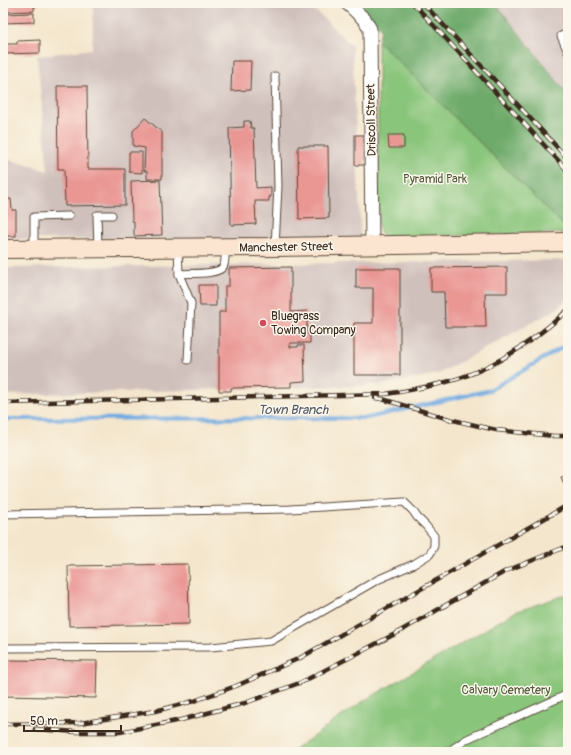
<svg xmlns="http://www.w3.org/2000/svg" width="571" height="755" font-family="Pangolin,sans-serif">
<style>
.industrial{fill:#d0c0bc}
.green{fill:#89c57a;stroke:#62784c}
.forest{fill:#6eaa6a;stroke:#546a44}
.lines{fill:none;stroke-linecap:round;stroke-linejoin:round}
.stream{stroke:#71aae1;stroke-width:4}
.building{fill:#ea9794}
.service-casing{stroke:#574638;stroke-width:9}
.minor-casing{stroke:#574638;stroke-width:15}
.secondary-casing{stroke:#574638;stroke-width:20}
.service{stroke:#fff;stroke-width:7}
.minor{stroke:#fff;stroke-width:13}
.secondary{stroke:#fce5d0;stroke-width:18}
.rail-casing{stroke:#3b2a1e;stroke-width:4.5}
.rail{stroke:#fbf7ec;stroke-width:3;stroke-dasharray:9;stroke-linecap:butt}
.poi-dot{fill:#d1495b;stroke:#fbf7ec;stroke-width:1.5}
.labels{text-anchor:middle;stroke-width:3;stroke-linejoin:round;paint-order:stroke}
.street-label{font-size:12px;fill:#3b2a1e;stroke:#fbf7ec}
.park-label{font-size:12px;fill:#52583a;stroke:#fbf7ec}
.poi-label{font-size:12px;fill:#3b2a1e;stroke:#fbf7ec;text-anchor:start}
.water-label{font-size:13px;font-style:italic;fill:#4e5762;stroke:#fbf7ec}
</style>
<rect width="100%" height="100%" fill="#fbf7ec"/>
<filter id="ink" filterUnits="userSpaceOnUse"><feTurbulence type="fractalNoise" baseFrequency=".025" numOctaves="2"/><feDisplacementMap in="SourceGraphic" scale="8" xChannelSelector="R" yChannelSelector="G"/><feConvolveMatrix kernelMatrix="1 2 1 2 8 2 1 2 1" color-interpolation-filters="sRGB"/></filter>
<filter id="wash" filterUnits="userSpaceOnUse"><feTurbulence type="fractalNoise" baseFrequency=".012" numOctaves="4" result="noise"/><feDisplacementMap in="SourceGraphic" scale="16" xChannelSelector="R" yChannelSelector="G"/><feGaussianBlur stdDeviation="0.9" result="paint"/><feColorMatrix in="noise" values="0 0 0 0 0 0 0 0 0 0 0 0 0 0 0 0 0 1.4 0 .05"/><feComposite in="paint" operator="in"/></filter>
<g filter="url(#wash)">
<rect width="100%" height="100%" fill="#f4e6cc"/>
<g class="industrial">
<polygon points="94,3 308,3 352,46 361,240 3,239 3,158 48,171 37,56 92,49"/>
<polygon points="495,3 568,3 568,95"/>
<polygon points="568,260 568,298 557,309 438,374 379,385 3,395 3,268"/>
</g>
<g class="green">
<polygon points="378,41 568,230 568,233 383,237 379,229 378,225"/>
<polygon points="568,594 568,752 291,752 359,704 515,612"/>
</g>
<polygon class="forest" points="355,3 495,3 568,95 568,230 378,41 381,29"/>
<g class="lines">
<polyline class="stream" points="3,419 367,418 490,390 568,344"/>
</g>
<g id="blocks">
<g class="building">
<polygon points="3,3 36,3 36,7 34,7 34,11 3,12"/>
<polygon points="34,13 34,22 3,23 3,14"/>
<polygon points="40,40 40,53 3,54 3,44 17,44 17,41"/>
<polygon points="232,61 251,61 250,90 231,91"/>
<polygon points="57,86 87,86 88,169 125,169 125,205 65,206 64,169 58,169"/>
<polygon points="145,118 162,132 162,179 147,179 147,171 144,171 145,148 133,146 133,131"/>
<polygon points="244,121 250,121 251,128 254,128 256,188 271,187 271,197 269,197 269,201 255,201 256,224 231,225 229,128 244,127"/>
<rect x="355" y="135" width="10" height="30"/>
<polygon points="388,135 404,135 404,148 389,148"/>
<polygon points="298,146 328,146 329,218 299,219"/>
<polygon points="129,152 142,152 142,173 129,172"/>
<polygon points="160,180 162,235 134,236 134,221 132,221 131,181"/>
<polygon points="3,199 11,199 12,210 16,210 16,236 3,236"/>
<polygon points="291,267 291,312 307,311 307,334 310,334 310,343 290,343 290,347 298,347 298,345 304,345 305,381 291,382 291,387 231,388 231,391 219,391 219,312 225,312 225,286 229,286 229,268"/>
<polygon points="507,267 507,293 485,293 486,327 445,327 444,292 431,292 431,268"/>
<polygon points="356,268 400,268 400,375 354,375 354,323 373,323 373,288 356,288"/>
<polygon points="199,285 216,285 216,306 200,306"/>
<polygon points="567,474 568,482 564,484 561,477"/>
<polygon points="188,564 189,624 69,626 68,566"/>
<polygon points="3,660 97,661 96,698 3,696"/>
</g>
</g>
</g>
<g filter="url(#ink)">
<use href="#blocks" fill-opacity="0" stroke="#574638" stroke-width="1"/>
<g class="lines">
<g class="service-casing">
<g id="service">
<polyline points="568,33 561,36 568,52"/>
<polyline points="275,247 278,186 275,76"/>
<polyline points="34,248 34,217 69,216"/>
<path d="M178,248L179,274C189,273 218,275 223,267C226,262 225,254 225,248"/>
<polyline points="98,249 97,215 112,215"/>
<polyline points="179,274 191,303 188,360"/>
<polyline points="3,514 290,509 404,502 413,511 417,517 426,526 434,536 434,546 430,554 414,564 377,580 271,641 211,647 3,648"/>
<polyline points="448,752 467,739 568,694"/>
</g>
</g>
<g class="minor-casing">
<polyline id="minor" points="347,3 365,20 370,29 372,246"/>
</g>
<g class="secondary-casing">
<polyline id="secondary" points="3,249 275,247 568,242"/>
</g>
<use href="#service" class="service"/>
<use href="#minor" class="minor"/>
<use href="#secondary" class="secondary"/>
<g class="rail-casing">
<g id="rail">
<polyline points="413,3 568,171"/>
<polyline points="423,3 568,159"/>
<polyline points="375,398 382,399 449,419 496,430 554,436 568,436"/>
<path d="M3,403L386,394C411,390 436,386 460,378C499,365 538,337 568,310"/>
<polyline points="3,724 80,723 155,711 194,701 236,686 300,658 568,505"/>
<polyline points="35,729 77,732 120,732 181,720 245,703 302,682 395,634 506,571 568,546"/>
</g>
</g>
<use href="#rail" class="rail"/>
</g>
</g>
<circle class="poi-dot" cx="263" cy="323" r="4"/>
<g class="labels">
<g class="street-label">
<text transform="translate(371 120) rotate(-91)" y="4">Driscoll Street</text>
<text transform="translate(286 247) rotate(-1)" y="4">Manchester Street</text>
</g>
<g class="park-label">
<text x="435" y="183">Pyramid Park</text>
<text x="506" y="694">Calvary Cemetery</text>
</g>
<g class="poi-label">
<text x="271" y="320">Bluegrass<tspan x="271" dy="14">Towing Company</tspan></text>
</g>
<g class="water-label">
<text x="293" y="414">Town Branch</text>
</g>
</g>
<rect width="571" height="755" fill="none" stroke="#fbf7ec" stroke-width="16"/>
<path d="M24 725v6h97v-6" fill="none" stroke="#3b2a1e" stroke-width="2"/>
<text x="30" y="725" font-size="12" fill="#3b2a1e" stroke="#fbf7ec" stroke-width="3" paint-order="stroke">50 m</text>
</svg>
